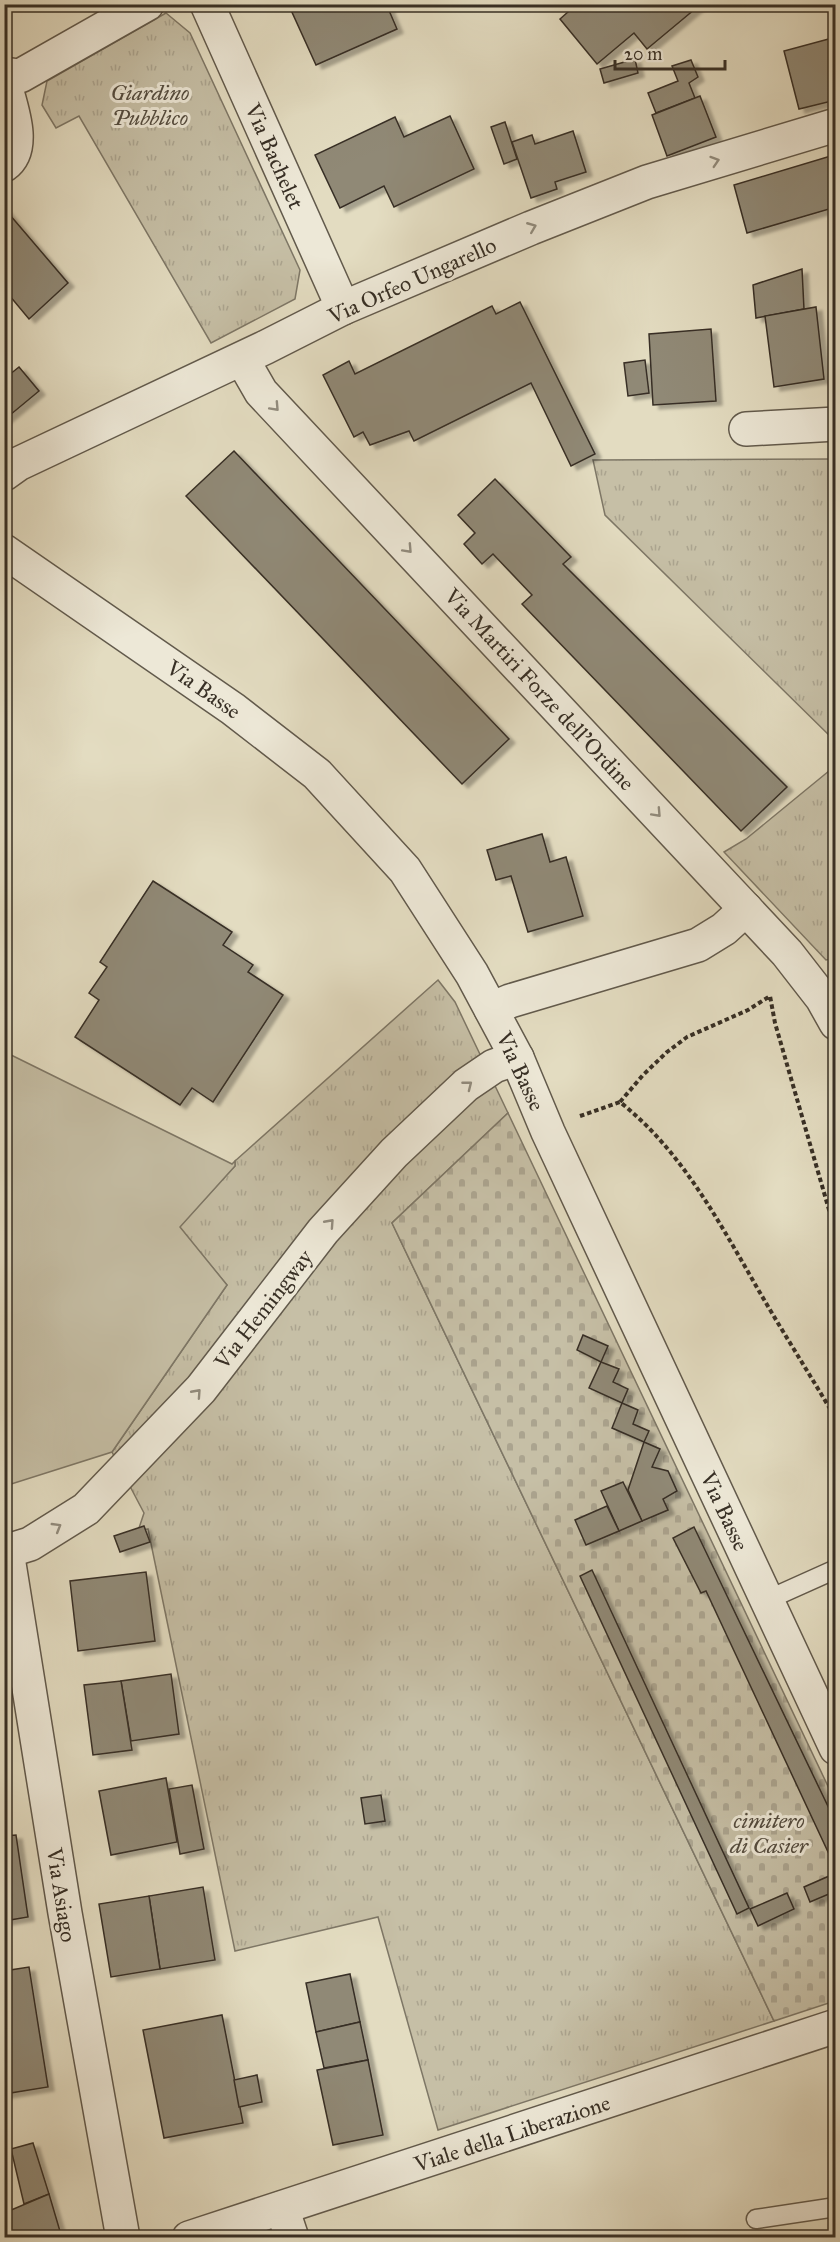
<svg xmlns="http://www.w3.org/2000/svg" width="840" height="2242" font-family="'IM FELL Great Primer',serif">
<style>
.grass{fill:url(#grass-tufts);stroke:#7e7766;stroke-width:1.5}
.cemetery{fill:url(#cemetery-stones);stroke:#7e7766;stroke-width:1.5}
.pitch{fill:#c6bfa6;stroke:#7e7766;stroke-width:1.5}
.building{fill:#908976;stroke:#372f25;stroke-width:1.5;filter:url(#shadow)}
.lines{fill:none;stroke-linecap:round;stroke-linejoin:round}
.service-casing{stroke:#625a4c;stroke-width:21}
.minor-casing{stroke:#625a4c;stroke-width:36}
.tertiary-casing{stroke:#625a4c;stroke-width:36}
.path{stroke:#372f25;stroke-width:4;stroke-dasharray:4.5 3;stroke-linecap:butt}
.service{stroke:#ede8d7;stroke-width:18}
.minor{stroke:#ede8d7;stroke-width:33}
.tertiary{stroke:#ede8d7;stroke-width:33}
.oneway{stroke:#928c7e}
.labels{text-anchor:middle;stroke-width:6;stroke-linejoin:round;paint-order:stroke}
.park-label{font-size:22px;font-style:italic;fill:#544c3f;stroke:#ede8d7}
.street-label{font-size:22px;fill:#372f25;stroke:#ede8d7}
</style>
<defs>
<pattern id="grass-tufts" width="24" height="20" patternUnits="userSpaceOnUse" patternTransform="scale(1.5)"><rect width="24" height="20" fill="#c6bfa6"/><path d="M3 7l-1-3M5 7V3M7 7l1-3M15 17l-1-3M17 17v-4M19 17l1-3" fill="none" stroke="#aba48f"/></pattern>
<pattern id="cemetery-stones" width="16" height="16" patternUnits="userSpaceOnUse" patternTransform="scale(1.5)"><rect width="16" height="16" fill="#c6bfa6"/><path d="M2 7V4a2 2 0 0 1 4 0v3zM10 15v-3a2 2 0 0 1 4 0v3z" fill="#aba48f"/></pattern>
<filter id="shadow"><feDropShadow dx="6" dy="4" stdDeviation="1.5" flood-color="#0004"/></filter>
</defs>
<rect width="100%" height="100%" fill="#e3dcc1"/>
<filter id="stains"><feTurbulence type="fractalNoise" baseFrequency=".00333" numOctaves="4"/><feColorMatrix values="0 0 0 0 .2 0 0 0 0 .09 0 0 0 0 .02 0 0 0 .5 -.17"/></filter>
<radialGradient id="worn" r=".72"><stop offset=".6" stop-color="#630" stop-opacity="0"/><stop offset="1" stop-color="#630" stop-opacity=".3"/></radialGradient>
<g class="grass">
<polygon points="166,13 190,33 300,270 295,299 211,343 79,116 56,128 42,105 47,81"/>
<polygon points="835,459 836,459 835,741 605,515 593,460"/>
<polygon points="835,766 836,958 826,960 724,852 746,839"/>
<polygon points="438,980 455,1002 508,1113 392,1223 774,2021 438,2130 378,1917 235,1951 148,1529 138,1531 144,1513 112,1452 227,1285 179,1227 235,1166 235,1161"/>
</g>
<polygon class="cemetery" points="508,1113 835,1801 835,2001 774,2021 392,1223"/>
<polygon class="pitch" points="5,1052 232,1164 235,1161 235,1166 180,1227 227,1285 112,1452 5,1486"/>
<g class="building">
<polygon points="304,4 395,4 388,8 397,29 316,65 291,10"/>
<polygon points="577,4 701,4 647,49 634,33 597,64 560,19"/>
<polygon points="836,37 836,100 799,109 784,51"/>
<polygon points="635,59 638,73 604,83 600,69"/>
<polygon points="691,60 698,77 689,83 695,98 656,113 648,93 678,81 672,66"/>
<polygon points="700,96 716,137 667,156 652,115"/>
<polygon points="450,116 474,169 394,207 384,186 340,208 315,155 395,117 404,137"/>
<polygon points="505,122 517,159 504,164 491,127"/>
<polygon points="573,131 586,172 555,182 557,189 531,198 512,142 532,135 535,144"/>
<polygon points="834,155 836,207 747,233 734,185"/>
<polygon points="4,208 68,283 29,319 4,289"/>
<polygon points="802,269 804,309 756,318 753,285"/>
<polygon points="520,302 595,454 571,466 531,383 414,441 409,431 370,445 363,432 354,437 323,375 349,361 355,374 492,306 496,314"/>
<polygon points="816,307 824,379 774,387 765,316"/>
<polygon points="711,329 716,401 653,405 649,334"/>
<polygon points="645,360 649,393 628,396 624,363"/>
<polygon points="19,367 39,391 4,420 4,379"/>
<polygon points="234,451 509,739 462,784 186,496"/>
<polygon points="495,479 571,557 563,564 787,787 741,831 522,604 532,595 493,554 482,564 464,544 475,533 458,515"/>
<polygon points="542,834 550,862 566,857 583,916 528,932 511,876 496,880 487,850"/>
<polygon points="153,881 232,932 223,945 253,965 248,972 283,995 213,1102 192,1088 180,1105 75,1037 99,1000 89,993 107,967 100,962"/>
<polygon points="583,1335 608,1346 601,1362 577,1350"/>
<polygon points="601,1362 619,1369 613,1382 628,1389 622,1403 589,1388"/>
<polygon points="622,1403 638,1410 633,1424 649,1431 644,1442 612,1428"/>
<polygon points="644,1442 660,1449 652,1467 668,1471 677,1491 663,1499 668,1510 642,1521 628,1490"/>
<polygon points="623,1482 642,1521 619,1531 601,1491"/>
<polygon points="607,1506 619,1531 586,1545 575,1520"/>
<polygon points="144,1526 150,1542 120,1552 114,1536"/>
<polygon points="694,1527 836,1823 836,1869 706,1591 701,1593 673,1538"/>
<polygon points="592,1570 749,1908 737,1914 580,1576"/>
<polygon points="146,1572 155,1641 78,1651 70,1581"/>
<polygon points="171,1674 179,1734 131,1741 121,1681"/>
<polygon points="121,1681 132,1750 93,1755 84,1685"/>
<polygon points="166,1778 177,1842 111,1855 99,1791"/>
<polygon points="192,1785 204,1849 180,1854 169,1789"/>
<polygon points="381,1795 385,1821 365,1824 361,1798"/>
<polygon points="16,1835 28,1917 4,1921 4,1836"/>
<polygon points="836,1873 836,1891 810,1902 804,1887"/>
<polygon points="203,1887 215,1960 160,1969 149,1896"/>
<polygon points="787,1893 794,1909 758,1926 750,1909"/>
<polygon points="149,1896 160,1969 111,1977 99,1904"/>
<polygon points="29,1967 48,2087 4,2094 4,1971"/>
<polygon points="350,1974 360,2022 316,2032 306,1983"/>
<polygon points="222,2015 243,2123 164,2138 143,2030"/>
<polygon points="360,2022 368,2060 324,2068 316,2032"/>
<polygon points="368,2060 383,2135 333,2145 317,2070"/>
<polygon points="257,2075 262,2102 239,2107 234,2080"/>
<polygon points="33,2143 49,2194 24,2204 11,2149"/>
<polygon points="49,2194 62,2238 9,2238 4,2228 4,2213"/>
</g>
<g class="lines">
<g class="service-casing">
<g id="service">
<polyline points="767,1600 836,1569"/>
<polyline points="756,2219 836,2207"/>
</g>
</g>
<g class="minor-casing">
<g id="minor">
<polyline points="207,4 343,308"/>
<polyline points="4,74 20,76 147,4"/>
<path d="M4,81C10,105 28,148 4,165"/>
<polyline points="242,359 261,392 787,953 822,998 836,1023"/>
<polyline points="746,429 836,424"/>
<polyline points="4,474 18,464 266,347 343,308 531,228 647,182 836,125"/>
<polyline points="4,551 233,709 317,774 405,870 472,974 517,1058 548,1132 836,1748"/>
<polyline points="491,1009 510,1001 698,945 724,929 746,909"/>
<polyline points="7,1551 65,1913 123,2238"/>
<polyline points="4,1552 30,1544 86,1509 201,1389 323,1231 394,1153 466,1085 494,1066 517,1058"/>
<polyline points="282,2208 292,2238"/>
</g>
</g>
<g class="tertiary-casing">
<polyline id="tertiary" points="189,2238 836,2026"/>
</g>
<g class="path">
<polyline points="620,1102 643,1075 667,1052 687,1037 748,1010 770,996 775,1023 836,1234"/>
<path d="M580,1116L620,1102C679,1149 714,1213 751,1277C778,1325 808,1371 836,1419"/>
</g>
<use href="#service" class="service"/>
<use href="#minor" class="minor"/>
<use href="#tertiary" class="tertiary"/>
</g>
<defs><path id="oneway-chevron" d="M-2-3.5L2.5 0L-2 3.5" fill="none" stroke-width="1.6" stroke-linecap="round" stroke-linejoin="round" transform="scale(1.5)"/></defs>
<g class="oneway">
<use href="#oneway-chevron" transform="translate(715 161) rotate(-18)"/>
<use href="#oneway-chevron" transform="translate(532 227) rotate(-22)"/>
<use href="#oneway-chevron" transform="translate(275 407) rotate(47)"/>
<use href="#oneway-chevron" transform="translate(408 549) rotate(47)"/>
<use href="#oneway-chevron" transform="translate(657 813) rotate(47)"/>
<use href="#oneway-chevron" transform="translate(468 1085) rotate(-38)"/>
<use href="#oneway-chevron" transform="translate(330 1223) rotate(-48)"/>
<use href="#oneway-chevron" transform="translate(197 1393) rotate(-48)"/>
<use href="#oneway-chevron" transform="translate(57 1527) rotate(-31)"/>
</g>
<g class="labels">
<g class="park-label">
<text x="150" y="100">Giardino<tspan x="150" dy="25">Pubblico</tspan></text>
<text x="769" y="1828">cimitero<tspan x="769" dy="25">di Casier</tspan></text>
</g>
<g class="street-label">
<text transform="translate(275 156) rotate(66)" y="8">Via Bachelet</text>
<text transform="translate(412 280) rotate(-24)" y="8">Via Orfeo Ungarello</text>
<text transform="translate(204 689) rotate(35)" y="8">Via Basse</text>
<text transform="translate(540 689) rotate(47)" y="8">Via Martiri Forze dell'Ordine</text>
<text transform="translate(521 1071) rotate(65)" y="8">Via Basse</text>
<text transform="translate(263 1309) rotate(-52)" y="8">Via Hemingway</text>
<text transform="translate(725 1511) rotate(65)" y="8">Via Basse</text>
<text transform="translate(62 1895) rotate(81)" y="8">Via Asiago</text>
<text transform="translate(512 2133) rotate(-18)" y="8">Viale della Liberazione</text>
</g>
</g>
<rect width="840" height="2242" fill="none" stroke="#e3dcc1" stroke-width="24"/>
<rect x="6" y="6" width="828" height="2230" fill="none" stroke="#372f25" stroke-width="3"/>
<rect x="12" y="12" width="816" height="2218" fill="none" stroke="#372f25" stroke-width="1.5"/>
<path d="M615 60v9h110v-9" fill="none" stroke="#372f25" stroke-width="3"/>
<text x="624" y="60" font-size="18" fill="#372f25" stroke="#ede8d7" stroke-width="4.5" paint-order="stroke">20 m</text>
<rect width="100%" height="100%" filter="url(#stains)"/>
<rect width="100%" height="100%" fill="url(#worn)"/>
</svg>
